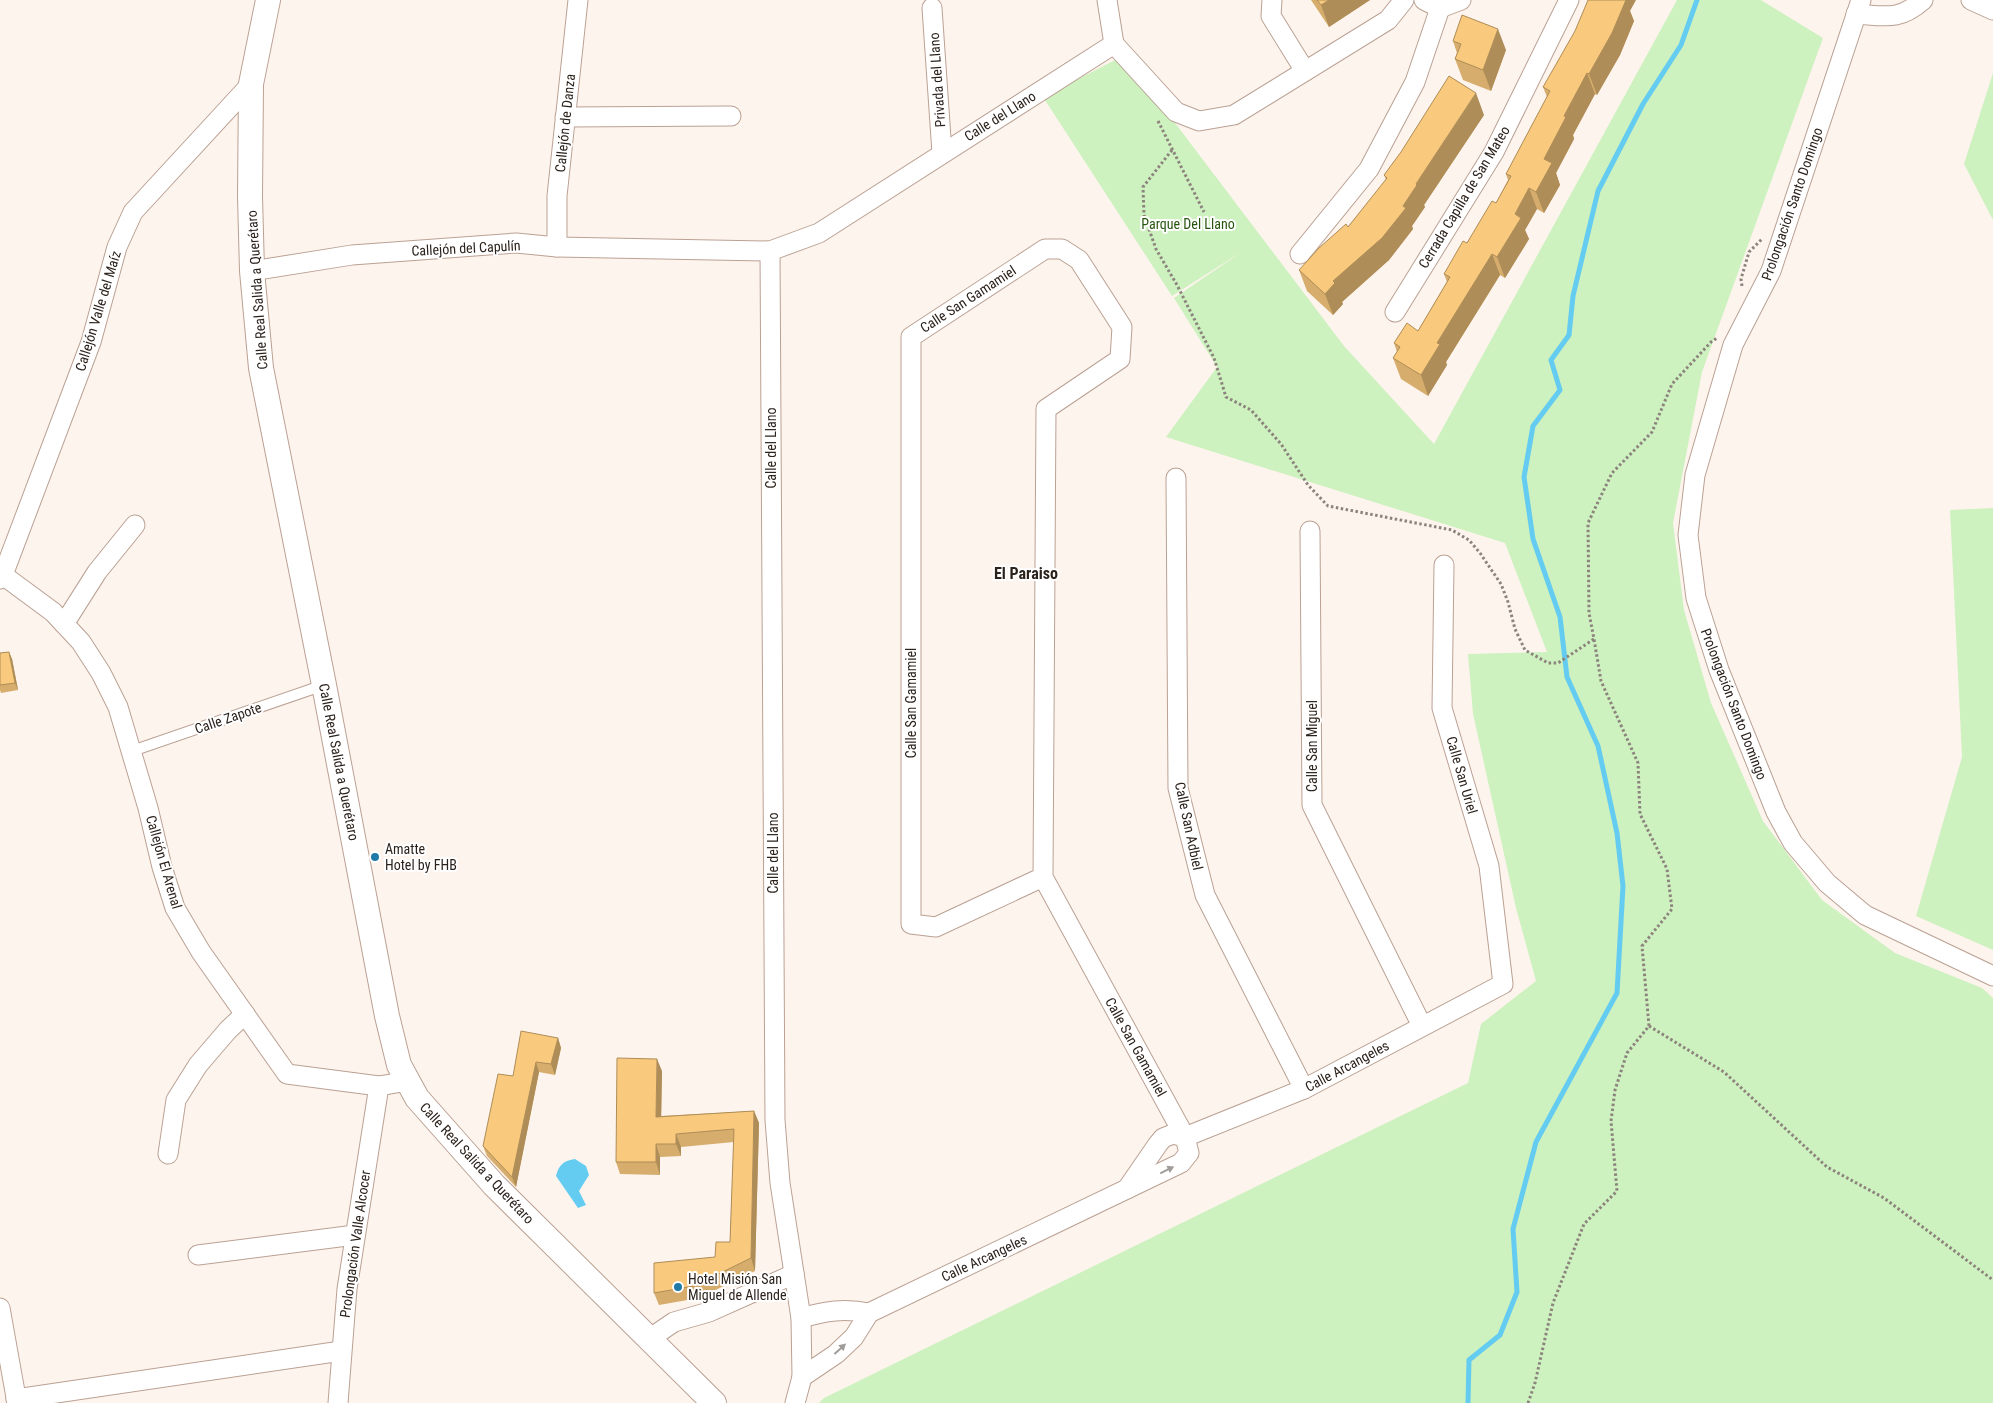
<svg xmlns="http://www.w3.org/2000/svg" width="1993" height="1403" font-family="'Roboto Condensed',sans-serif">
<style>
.green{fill:#cdf1bf}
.water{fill:#64ccf0}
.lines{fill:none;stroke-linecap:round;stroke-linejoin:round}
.stream{stroke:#64ccf0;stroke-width:5}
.service-casing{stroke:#baa193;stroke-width:12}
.minor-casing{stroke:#baa193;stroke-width:21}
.tertiary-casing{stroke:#baa193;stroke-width:26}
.path{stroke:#8c837d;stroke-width:3;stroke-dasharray:2.5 2.5;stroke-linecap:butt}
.service{stroke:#fff;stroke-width:10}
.minor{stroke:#fff;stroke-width:19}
.tertiary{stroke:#fff;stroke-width:24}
.wall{fill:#d6ad6c}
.shaded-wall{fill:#ae8d58}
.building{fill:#f9c97d;stroke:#ae8d58}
.oneway{fill:#a09c99}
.poi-dot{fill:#207aa8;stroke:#fff;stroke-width:2}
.labels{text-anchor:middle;stroke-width:4;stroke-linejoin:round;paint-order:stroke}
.street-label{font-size:14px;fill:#2b221c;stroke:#fff}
.park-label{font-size:14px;fill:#27550d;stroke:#fff}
.poi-label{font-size:14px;fill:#2b221c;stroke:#fff;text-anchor:start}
.quarter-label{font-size:16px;font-weight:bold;fill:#2b221c;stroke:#fff}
</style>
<rect width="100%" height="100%" fill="#fef4ee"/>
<g class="green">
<polygon points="1677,0 1761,0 1823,38 1702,372 1673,523 1684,610 1711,703 1763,821 1822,900 1895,953 1982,988 1993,998 1993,1403 819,1403 824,1398 1468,1083 1481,1024 1536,981 1516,908 1473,714 1468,654 1547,652 1505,543 1166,437 1217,367 1174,298 1243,251 1172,296 1043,97 1119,58 1166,111 1344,346 1434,444"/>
<polygon points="1993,73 1993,220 1964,164"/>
<polygon points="1993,508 1993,950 1916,916 1962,757 1950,510"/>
</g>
<path class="water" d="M575,1159L586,1166L589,1175L579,1191L586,1205L578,1208L556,1176C559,1164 564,1161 575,1159Z"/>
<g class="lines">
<polyline class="stream" points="1468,1403 1469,1360 1500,1335 1517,1292 1513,1229 1536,1142 1617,993 1623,886 1617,833 1598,746 1567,677 1560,617 1533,539 1524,477 1533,426 1560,390 1551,360 1569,335 1573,296 1598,191 1643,104 1681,45 1697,0"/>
<g class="service-casing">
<polyline id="service" points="132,751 324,685"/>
</g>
<g class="minor-casing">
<g id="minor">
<polyline points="1107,0 1114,44"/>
<polyline points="1272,0 1271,16 1305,71"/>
<polyline points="1424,0 1440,8 1461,0"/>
<polyline points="1861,0 1771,271 1733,345 1695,475 1688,535 1696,598 1719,670 1776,812 1793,843 1827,883 1865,915 1993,976"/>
<polyline points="1971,0 1993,10"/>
<polyline points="932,8 942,153"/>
<path d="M1856,14C1886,16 1899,21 1923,0"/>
<polyline points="1114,44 1176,112 1199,121 1234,115 1388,20 1404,0"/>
<polyline points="565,117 731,116"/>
<polyline points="557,247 557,196 578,0"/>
<polyline points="770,251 775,1120 780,1183 801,1318 802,1377 795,1403"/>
<polyline points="1300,254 1369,169 1415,82 1440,8"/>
<polyline points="252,271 352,255 516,243 557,247 770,251 819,233 1114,44"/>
<polyline points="1395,312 1494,152 1569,0"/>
<polyline points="1176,478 1178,788 1205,895 1304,1089"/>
<polyline points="1310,531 1312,805 1422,1026"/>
<polyline points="0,573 53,612 81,642 101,673 118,707 148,808 162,867 175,908 201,952 287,1074 379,1086 408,1081"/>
<polyline points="0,579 3,575 91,342 117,247 133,212 251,84"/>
<polyline points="64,624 97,572 135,525"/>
<polyline points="168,1154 176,1100 198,1065 228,1030 245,1014"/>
<polyline points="1127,1189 1158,1144 1163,1138 1173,1134 1185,1137 1304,1089 1503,984 1489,866 1442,708 1444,565"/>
<polyline points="198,1255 355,1235"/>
<polyline points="0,1308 17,1403"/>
<path d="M801,1318C826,1311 844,1308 869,1313"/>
<polyline points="649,1339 674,1322 709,1312 794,1274"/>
<polyline points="802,1377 836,1354 854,1337 869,1313 1181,1163 1189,1153 1185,1137 1043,877 1046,409 1120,359 1122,327 1079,260 1062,249 1045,249 911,337 911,924 936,927 1043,877"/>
<polyline points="16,1399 341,1351"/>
<polyline points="338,1403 347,1289 379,1086"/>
</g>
</g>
<g class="tertiary-casing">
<polyline id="tertiary" points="268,0 251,84 250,196 252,271 261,368 324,685 387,1016 399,1065 417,1098 494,1185 714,1403"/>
</g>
<g class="path">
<polyline points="1158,121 1204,212"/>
<polyline points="1172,150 1143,187 1144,215 1156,249 1177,285 1214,358 1226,397 1251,410 1281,444 1308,485 1328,506 1452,530 1469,540 1480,553 1501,584 1508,602 1515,629 1525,650 1548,663 1558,663 1594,639 1589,613 1588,523 1612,473 1652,432 1672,384 1711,342 1717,338"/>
<polyline points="1742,286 1741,279 1749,252 1762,239"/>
<polyline points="1649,1026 1724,1072 1827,1167 1884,1198 1993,1280"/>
<polyline points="1528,1403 1535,1383 1553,1303 1584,1224 1617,1191 1611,1121 1615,1090 1627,1053 1649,1026 1642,946 1672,909 1667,869 1640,814 1638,763 1601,681 1594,639"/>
</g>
<use href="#service" class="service"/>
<use href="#minor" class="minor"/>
<use href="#tertiary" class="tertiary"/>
</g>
<g class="wall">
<polygon points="1311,0 1370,0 1329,27"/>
<polygon points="1630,11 1634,21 1620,55 1597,95 1595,94 1573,135 1574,139 1556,173 1560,185 1544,213 1537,209 1525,230 1529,239 1505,278 1500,275 1446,362 1447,365 1428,396 1401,379 1393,358 1397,352 1394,343 1418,331 1447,282 1444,274 1496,203 1508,180 1506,174 1547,97 1543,87"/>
<polygon points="1453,41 1506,50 1491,91 1463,80 1455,59 1457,53"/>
<polygon points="1484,115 1424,205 1425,207 1412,226 1413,229 1389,260 1342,302 1343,304 1333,315 1307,291 1299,270 1348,227 1386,180 1384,175"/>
<polygon points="9,652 12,659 18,690 1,693 0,690 0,653"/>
<polygon points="558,1038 561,1048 555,1075 539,1072 516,1187 487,1156 483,1146 513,1076"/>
<polygon points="662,1071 661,1116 754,1111 759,1123 755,1271 699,1298 659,1305 654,1293 715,1257 730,1242 734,1142 681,1147 681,1156 660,1157 660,1175 620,1174 616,1162"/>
</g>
<g class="shaded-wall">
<polygon points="1329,0 1370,0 1329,27 1321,5"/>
<polygon points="1620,0 1636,0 1630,11 1634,21 1620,55 1597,95 1589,74"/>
<polygon points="1498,29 1506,50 1491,91 1483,70"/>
<polygon points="1587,73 1595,94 1573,135 1574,139 1556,173 1560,185 1544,213 1536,192 1544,159 1564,116"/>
<polygon points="1476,93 1484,115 1424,205 1425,207 1412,226 1413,229 1389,260 1342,302 1343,304 1333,315 1325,294 1333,281 1403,206 1416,184"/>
<polygon points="1529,188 1537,209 1525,230 1529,239 1505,278 1497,257 1515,214"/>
<polygon points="1492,254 1500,275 1446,362 1447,365 1428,396 1421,375 1437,343"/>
<polygon points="9,652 12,659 18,690 15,683"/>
<polygon points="558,1038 561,1048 555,1075 551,1064"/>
<polygon points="657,1059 662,1071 661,1129 656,1117"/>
<polygon points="536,1062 539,1072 516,1187 512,1177"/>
<polygon points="754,1111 759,1123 755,1271 751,1258"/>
<polygon points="676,1134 681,1147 681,1156 676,1144"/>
<polygon points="656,1144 660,1157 660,1175 656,1162"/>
</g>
<g class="building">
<polygon points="1317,0 1329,0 1321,5"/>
<polygon points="1588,0 1626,0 1612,33 1589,74 1587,73 1564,116 1566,117 1544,159 1552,163 1536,192 1529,188 1515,214 1521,218 1497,257 1492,254 1437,343 1440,344 1421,375 1393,358 1400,347 1394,343 1407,323 1418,331 1450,277 1444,274 1463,241 1467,243 1492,201 1496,203 1511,176 1506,174 1550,91 1543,87 1575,31"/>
<polygon points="1462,15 1498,29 1483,70 1455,59 1461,44 1453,41"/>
<polygon points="1449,76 1476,93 1416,184 1417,185 1403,206 1406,208 1382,238 1333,281 1335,283 1325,294 1299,270 1319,248 1346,224 1348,227 1387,178 1384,175 1401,152"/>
<polygon points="9,652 15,683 0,685 0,653"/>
<polygon points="521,1031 558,1038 551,1064 536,1062 512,1177 483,1146 498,1074 513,1076"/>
<polygon points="617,1058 657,1059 656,1117 754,1111 751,1258 694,1286 654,1293 654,1263 715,1257 716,1242 730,1242 734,1129 676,1134 676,1144 656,1144 656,1162 616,1162"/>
</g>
<defs><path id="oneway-solid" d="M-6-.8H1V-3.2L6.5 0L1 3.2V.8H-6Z" transform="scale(1.25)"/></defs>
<g class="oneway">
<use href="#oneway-solid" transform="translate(1167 1170) rotate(-26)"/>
<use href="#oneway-solid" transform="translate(840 1349) rotate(-42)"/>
</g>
<g class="poi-dot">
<circle cx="375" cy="857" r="5"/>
<circle cx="678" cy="1287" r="5"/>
</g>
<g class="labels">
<g class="street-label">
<text transform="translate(937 80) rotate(-94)" y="5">Privada del Llano</text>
<text transform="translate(1000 116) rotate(-32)" y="5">Calle del Llano</text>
<text transform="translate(565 123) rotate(-84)" y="5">Callejón de Danza</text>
<text transform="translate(1464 197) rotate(-59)" y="5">Cerrada Capilla de San Mateo</text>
<text transform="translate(1792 204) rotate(-71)" y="5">Prolongación Santo Domingo</text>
<text transform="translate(466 248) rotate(-3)" y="5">Callejón del Capulín</text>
<text transform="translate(257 290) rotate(-94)" y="5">Calle Real Salida a Querétaro</text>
<text transform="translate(968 299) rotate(-33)" y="5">Calle San Gamamiel</text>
<text transform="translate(98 311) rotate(-73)" y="5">Callejón Valle del Maíz</text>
<text transform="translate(771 448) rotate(-90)" y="5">Calle del Llano</text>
<text transform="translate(911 703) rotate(-90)" y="5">Calle San Gamamiel</text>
<text transform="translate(1734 704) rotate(69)" y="5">Prolongación Santo Domingo</text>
<text transform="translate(228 718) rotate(-19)" y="5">Calle Zapote</text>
<text transform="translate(1312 746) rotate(-90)" y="5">Calle San Miguel</text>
<text transform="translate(339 762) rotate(79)" y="5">Calle Real Salida a Querétaro</text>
<text transform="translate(1462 775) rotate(74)" y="5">Calle San Uriel</text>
<text transform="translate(1189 826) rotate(78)" y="5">Calle San Adbiel</text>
<text transform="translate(773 853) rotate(-90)" y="5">Calle del Llano</text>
<text transform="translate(164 862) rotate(74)" y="5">Callejón El Arenal</text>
<text transform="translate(1136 1047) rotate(61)" y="5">Calle San Gamamiel</text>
<text transform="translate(1347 1066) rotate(-28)" y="5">Calle Arcangeles</text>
<text transform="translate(477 1163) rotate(47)" y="5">Calle Real Salida a Querétaro</text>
<text transform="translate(355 1244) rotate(-82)" y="5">Prolongación Valle Alcocer</text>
<text transform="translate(984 1258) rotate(-25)" y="5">Calle Arcangeles</text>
</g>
<g class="park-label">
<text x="1188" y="229">Parque Del Llano</text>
</g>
<g class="poi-label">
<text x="385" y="854">Amatte<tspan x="385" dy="16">Hotel by FHB</tspan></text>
<text x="688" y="1284">Hotel Misión San<tspan x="688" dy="16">Miguel de Allende</tspan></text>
</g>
<g class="quarter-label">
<text x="1026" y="579">El Paraiso</text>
</g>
</g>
</svg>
